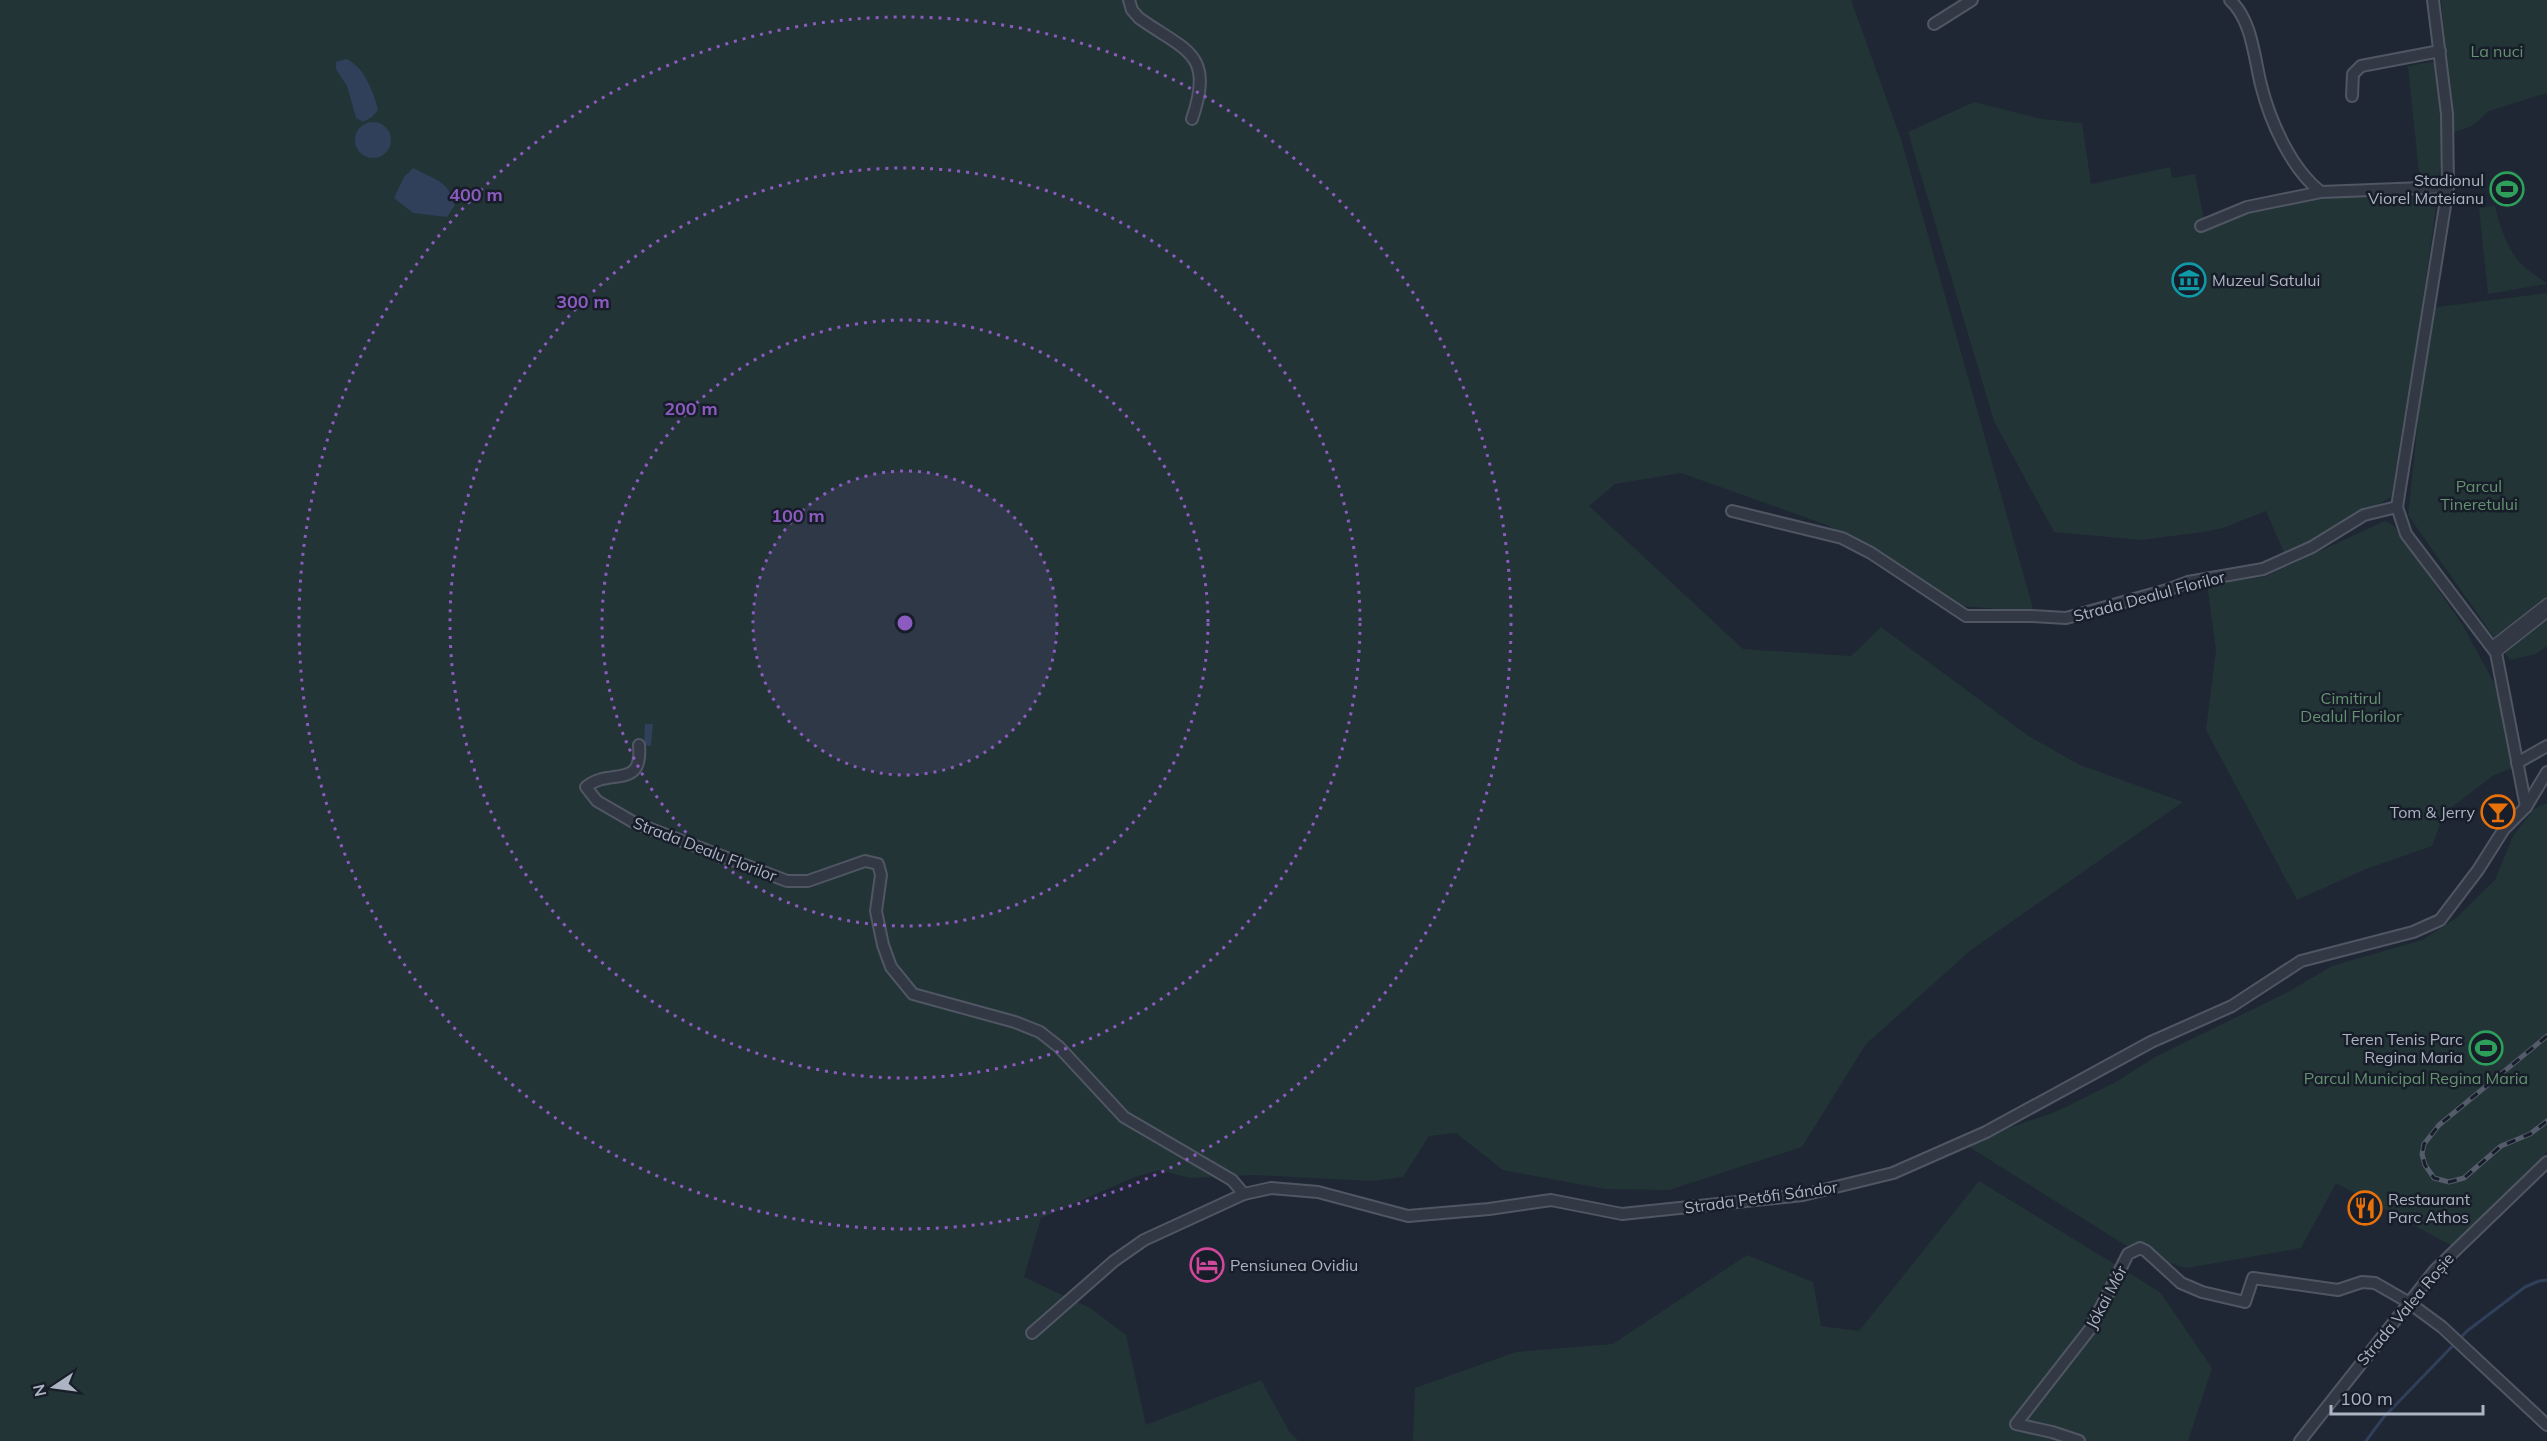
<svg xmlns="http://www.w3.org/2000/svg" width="2547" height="1441" font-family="Mulish,sans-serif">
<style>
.green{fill:#223436}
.water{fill:#303f5a}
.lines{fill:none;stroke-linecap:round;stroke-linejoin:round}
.stream{stroke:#303f5a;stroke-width:3}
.pedestrian-casing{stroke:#505663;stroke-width:11}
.minor-casing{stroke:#505663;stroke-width:14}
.pedestrian{stroke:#323945;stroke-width:8}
.minor{stroke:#323945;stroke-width:10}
.rail-casing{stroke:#545c6c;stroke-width:5}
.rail{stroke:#181e29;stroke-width:3;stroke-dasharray:9;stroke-linecap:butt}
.ring{fill:none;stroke:#8c5bc0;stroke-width:3;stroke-dasharray:3 6}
.labels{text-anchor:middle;stroke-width:5;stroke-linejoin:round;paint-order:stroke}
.park-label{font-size:16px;fill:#649271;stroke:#181e29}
.poi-label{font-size:16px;fill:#acb3c2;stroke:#181e29;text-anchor:end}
.street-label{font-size:16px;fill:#acb3c2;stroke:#181e29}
.centre{fill:#8c5bc0;stroke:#181e29;stroke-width:3}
.ring-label{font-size:18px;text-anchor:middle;font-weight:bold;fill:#8c5bc0;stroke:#181e29;stroke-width:5;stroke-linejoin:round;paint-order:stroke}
</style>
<rect width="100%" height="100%" fill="#1f2734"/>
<g class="green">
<polygon points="0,0 1851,0 1901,139 2034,612 1963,606 1827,525 1681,473 1615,484 1589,506 1743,649 1851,656 1881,627 2030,737 2080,765 2183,802 1971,950 1866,1044 1802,1147 1669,1190 1605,1189 1503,1170 1456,1133 1429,1136 1403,1177 1371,1181 1253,1175 1190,1178 1159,1170 1135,1177 1041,1218 1024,1277 1090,1308 1126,1335 1146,1425 1261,1380 1290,1433 1299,1441 0,1441"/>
<polygon points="2441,0 2547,0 2547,93 2489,111 2472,126 2454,132"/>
<path d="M2437,61C2439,92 2449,153 2437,181L2420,182L2408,66Z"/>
<polygon points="1974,102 2042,119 2082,123 2091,184 2170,167 2172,178 2195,174 2205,225 2320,195 2432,194 2437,201 2436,207 2418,334 2391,497 2286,557 2266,511 2223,528 2203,532 2141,540 2054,532 1994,421 1908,132"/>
<path d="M2495,206C2501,230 2508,254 2528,270C2534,275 2543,280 2547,284L2488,294L2479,208Z"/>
<polygon points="2547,293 2547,646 2536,654 2510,660 2408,515 2430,308"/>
<polygon points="2385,521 2394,526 2462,624 2499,692 2515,767 2494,775 2444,813 2432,846 2366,869 2297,900 2206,730 2216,650 2207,584 2264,577"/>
<polygon points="2547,803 2547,1152 2452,1246 2336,1183 2301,1248 2187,1268 2141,1255 1963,1143 2053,1113 2114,1083 2157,1056 2288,992 2332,966 2422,940 2456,918 2495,880 2513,836 2534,809"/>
<polygon points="1979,1181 2160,1292 2212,1368 2188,1441 1413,1441 1415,1388 1516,1352 1613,1344 1747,1255 1813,1282 1821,1326 1859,1331"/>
</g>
<g class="water">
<path d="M346,59C363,65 374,92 378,110L372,117L363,122L356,118L347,86L336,69V62Z"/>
<circle cx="373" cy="140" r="18"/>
<path d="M413,168C435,180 447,179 455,205L447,217L413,213L394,198L404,177Z"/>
<polygon points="645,724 653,724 651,746 644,745"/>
</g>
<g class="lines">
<polyline class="stream" points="2366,1441 2383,1418 2467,1331 2525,1287 2539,1281 2547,1280"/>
<g class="pedestrian-casing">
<g id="pedestrian">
<polyline points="2492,646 2547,603"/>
<polyline points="2496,653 2547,613"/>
</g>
</g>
<g class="minor-casing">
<g id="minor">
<path d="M1129,0L1132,10L1139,18C1185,51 1215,52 1192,119"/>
<path d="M2230,0C2252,20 2254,57 2261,85C2270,121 2291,169 2321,192L2448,187"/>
<polyline points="2433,0 2447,114 2448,187 2397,507 2406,534 2496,653 2526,807"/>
<polyline points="1934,24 1972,0"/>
<polyline points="2352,96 2353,74 2361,66 2440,51"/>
<polyline points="2201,226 2247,207 2321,192"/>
<polyline points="1732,511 1842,538 1871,553 1966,616 2030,616 2066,618 2167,590 2188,582 2263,569 2312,547 2364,515 2397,507"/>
<path d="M639,745C643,791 609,767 586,787L597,801L635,823L787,881H808L865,861L878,864L881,875L876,911L883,945L891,967L913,994L1015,1022L1040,1032L1059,1047L1124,1117L1232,1180L1244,1194"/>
<polyline points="2517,763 2547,746"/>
<polyline points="1032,1333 1114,1261 1144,1240 1244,1194 1271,1188 1318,1192 1408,1216 1489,1209 1551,1200 1622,1214 1803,1195 1893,1173 1986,1132 2151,1042 2232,1006 2301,961 2413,932 2440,920 2478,870 2504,829 2526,807 2547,772"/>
<polyline points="2079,1441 2052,1432 2016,1424 2090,1329 2128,1254 2140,1248 2146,1251 2181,1283 2202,1292 2245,1302 2253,1278 2338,1290 2362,1282 2375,1283 2408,1302 2442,1327 2547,1425"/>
<polyline points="2300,1441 2435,1270 2547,1162"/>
</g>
</g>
<use href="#pedestrian" class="pedestrian"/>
<use href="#minor" class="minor"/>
<g class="rail-casing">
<polyline id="rail" points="2547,1036 2439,1125 2424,1144 2422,1154 2425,1165 2434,1178 2449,1182 2464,1178 2501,1146 2530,1134 2547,1121"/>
</g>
<use href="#rail" class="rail"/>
</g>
<circle cx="905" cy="623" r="152" fill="#8c5bc0" fill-opacity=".12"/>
<g class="ring">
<circle cx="905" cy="623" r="152"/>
<circle cx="905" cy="623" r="303"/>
<circle cx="905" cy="623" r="455"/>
<circle cx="905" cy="623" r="606"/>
</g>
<defs>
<g id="stadium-ring" transform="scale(1.725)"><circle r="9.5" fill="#181e29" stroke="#2e9e5b" stroke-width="1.5"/><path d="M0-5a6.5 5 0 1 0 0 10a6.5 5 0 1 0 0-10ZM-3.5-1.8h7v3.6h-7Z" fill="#2e9e5b"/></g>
<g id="museum-ring" transform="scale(1.725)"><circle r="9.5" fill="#181e29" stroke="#0f9aa8" stroke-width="1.5"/><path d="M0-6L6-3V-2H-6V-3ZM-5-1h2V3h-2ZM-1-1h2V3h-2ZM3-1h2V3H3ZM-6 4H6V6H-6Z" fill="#0f9aa8"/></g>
<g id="bar-ring" transform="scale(1.725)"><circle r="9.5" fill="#181e29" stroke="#e8710a" stroke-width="1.5"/><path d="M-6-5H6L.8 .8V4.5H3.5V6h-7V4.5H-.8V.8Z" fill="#e8710a"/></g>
<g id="restaurant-ring" transform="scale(1.725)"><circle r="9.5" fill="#181e29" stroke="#e8710a" stroke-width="1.5"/><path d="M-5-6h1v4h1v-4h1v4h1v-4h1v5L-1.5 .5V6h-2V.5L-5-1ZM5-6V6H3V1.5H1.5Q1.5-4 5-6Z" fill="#e8710a"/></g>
<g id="hotel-ring" transform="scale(1.725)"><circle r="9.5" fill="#181e29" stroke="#d1479c" stroke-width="1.5"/><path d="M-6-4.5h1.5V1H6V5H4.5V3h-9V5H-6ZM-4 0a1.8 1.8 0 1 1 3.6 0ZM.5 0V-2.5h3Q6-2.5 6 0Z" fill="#d1479c"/></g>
</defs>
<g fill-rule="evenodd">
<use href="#stadium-ring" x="2507" y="189"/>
<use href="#museum-ring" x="2189" y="280"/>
<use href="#bar-ring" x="2498" y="812"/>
<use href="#stadium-ring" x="2486" y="1048"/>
<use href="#restaurant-ring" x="2365" y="1208"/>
<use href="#hotel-ring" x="1207" y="1265"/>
</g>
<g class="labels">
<g class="park-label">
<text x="2497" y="57">La nuci</text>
<text x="2479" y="492">Parcul<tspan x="2479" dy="18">Tineretului</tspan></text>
<text x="2351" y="704">Cimitirul<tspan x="2351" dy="18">Dealul Florilor</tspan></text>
<text x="2416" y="1084">Parcul Municipal Regina Maria</text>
</g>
<g class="poi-label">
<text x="2484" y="186">Stadionul<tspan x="2484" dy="18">Viorel Mateianu</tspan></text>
<text x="2212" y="286" text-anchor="start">Muzeul Satului</text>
<text x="2475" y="818">Tom &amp; Jerry</text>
<text x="2463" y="1045">Teren Tenis Parc<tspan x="2463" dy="18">Regina Maria</tspan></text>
<text x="2388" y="1205" text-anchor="start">Restaurant<tspan x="2388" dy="18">Parc Athos</tspan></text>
<text x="1230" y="1271" text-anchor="start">Pensiunea Ovidiu</text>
</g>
<g class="street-label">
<text transform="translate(2149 596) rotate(-15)" y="6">Strada Dealul Florilor</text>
<text transform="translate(705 849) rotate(21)" y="6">Strada Dealu Florilor</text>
<text transform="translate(1761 1197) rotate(-8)" y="6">Strada Petőfi Sándor</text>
<text transform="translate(2106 1297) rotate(-62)" y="6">Jókai Mór</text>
<text transform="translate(2405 1309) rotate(-50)" y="6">Strada Valea Roșie</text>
</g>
</g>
<circle cx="905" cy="623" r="9" class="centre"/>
<g class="ring-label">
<text x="476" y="201">400 m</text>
<text x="583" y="308">300 m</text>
<text x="691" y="415">200 m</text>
<text x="798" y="522">100 m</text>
</g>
<g transform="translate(54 1387) rotate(257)" stroke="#181e29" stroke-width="4.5" paint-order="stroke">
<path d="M0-4.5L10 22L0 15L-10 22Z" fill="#acb3c2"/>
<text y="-9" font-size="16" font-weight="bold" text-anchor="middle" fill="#acb3c2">N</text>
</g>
<path d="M2331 1405v9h152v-9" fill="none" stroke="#acb3c2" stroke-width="3"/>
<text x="2340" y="1405" font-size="18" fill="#acb3c2" stroke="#181e29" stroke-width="4.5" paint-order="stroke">100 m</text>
</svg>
